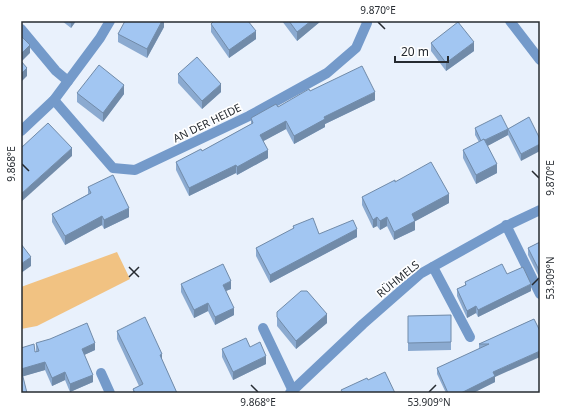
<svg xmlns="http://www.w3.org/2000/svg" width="561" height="414" font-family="'Noto Sans',sans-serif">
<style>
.green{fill:#f1c282}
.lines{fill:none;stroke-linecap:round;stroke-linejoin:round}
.lane{stroke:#749aca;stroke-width:10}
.street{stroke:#749aca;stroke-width:10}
.wall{fill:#8baad0}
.shaded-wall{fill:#718ba9}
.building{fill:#a2c6f2;stroke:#718ba9}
.ticks{fill:none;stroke:#262b31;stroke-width:1.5}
.labels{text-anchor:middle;stroke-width:3.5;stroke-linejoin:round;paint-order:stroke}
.street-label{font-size:11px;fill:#262b31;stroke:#fff}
.neatline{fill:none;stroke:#262b31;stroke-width:1.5}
.ticks-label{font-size:10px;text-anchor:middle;fill:#262b31}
</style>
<rect width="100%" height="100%" fill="#e9f1fc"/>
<polygon class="green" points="117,252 130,279 37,326 21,329 21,287"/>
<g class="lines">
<g class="lane">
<polyline points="21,29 56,71 68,81"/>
<polyline points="506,225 540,294"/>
<polyline points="433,267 470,337"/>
<polyline points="263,328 293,391"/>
<polyline points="101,373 110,393"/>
</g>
<g class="street">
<polyline points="510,21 540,60"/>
<polyline points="54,100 113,168 135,170 249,116 327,73 356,48 367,23 366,21"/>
<polyline points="21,131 54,100 100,38 110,21"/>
<polyline points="290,393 363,324 420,274 504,227 540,210"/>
</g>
</g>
<g class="wall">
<polygon points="62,21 76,21 71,28"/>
<polygon points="164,21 164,27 147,58 118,42 118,34"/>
<polygon points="282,21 321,21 297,41"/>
<polygon points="211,24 256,39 229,58 211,32"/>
<polygon points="431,43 474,51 446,71 431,51"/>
<polygon points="178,74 221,92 202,109 178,83"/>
<polygon points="310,91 375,100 325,124 325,127 294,144 286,129 263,141 268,158 237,175 236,173 189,196 176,170 176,162 202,151 251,124 251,118 278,107"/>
<polygon points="77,93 124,94 103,122 77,102"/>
<polygon points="529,117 521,161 508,135 487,146 497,173 476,184 463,158 463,150 479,142 475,135 475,128 508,129"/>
<polygon points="395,182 449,203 415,221 415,230 394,240 387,226 380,230 377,226 373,228 362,205 362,197"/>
<polygon points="88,187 129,217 104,229 102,225 65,245 52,222 52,214 88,194"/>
<polygon points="293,226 319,234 357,237 270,283 256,256 256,248 293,229"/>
<polygon points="540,242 540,279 528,255 528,248"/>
<polygon points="507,274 531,291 478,317 476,313 467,318 457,296 457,289 465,285 465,282"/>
<polygon points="181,284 231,289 226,291 234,315 215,325 208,311 194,318 181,292"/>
<polygon points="277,312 327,323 296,349 277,326"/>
<polygon points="451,315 451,350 408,351 408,316"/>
<polygon points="534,319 495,377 495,382 473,393 446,393 437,374 437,368 479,349 479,344"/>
<polygon points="117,331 162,360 177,393 133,393 133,389 139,386 117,339"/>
<polygon points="36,343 95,350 84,355 93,382 70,392 65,380 52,386 45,370 23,376 21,393 21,348 35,352 36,352"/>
<polygon points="222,349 266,364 233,380 222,357"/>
</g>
<g class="shaded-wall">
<polygon points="73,21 76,21 71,28 71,23"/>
<polygon points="162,21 164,21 164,27 147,58 147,49"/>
<polygon points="311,21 321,21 297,41 297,32"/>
<polygon points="256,31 256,39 229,58 229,50"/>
<polygon points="474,42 474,51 446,71 446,63"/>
<polygon points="30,45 30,53 21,62 21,54"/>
<polygon points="27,68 27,76 21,82 21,74"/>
<polygon points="221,84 221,92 202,109 202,101"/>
<polygon points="124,85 124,94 103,122 103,113"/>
<polygon points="375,92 375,100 325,124 325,127 294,144 294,136 324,117"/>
<polygon points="286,121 286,129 260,143 260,135"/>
<polygon points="508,129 508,135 482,149 482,142"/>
<polygon points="540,144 540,151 521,161 521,154"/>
<polygon points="72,148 72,156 21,202 21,194"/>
<polygon points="268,150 268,158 237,175 237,167"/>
<polygon points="497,164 497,173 476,184 476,175"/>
<polygon points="236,165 236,173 189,196 189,188"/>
<polygon points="449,194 449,203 412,223 412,214"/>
<polygon points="129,208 129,217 104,229 104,220"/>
<polygon points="102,216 102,225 65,245 65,236"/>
<polygon points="377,217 377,226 373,228 373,220"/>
<polygon points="387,217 387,226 380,230 380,221"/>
<polygon points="415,221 415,230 394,240 394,232"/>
<polygon points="357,229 357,237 270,283 270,275"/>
<polygon points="31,257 31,266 21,273 21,264"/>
<polygon points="231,281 231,289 223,292 223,285"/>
<polygon points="531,284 531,291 478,317 478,310"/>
<polygon points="208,303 208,311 194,318 194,310"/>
<polygon points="476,306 476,313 467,318 467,311"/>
<polygon points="234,308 234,315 215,325 215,317"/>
<polygon points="327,314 327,323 296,349 296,341"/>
<polygon points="95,343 95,350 82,356 82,349"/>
<polygon points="540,351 540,357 495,377 495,382 473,393 461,393 493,372"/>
<polygon points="162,354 162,362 160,355"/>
<polygon points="266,356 266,364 233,380 233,372"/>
<polygon points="45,362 45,370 21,377 21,369"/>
<polygon points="65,372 65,380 52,386 52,378"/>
<polygon points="93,375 93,382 70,392 70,384"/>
</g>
<g class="building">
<polygon points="68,21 73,21 71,23"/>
<polygon points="125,21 162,21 147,49 118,34"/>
<polygon points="214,21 248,21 256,31 229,50 211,24"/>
<polygon points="289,21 311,21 297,32"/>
<polygon points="458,22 474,42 446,63 431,43"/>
<polygon points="21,36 30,45 21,54"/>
<polygon points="197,57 221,84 202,101 178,74"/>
<polygon points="21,61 27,68 21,74"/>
<polygon points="99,65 124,85 103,113 77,93"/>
<polygon points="362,66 375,92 324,117 325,119 294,136 286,121 260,135 268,150 237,167 236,165 189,188 176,162 201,149 202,151 253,123 251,118 276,104 278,107 309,89 310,91"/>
<polygon points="501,115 508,129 529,117 540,139 540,144 521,154 508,129 485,140 484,139 481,141 475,128"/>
<polygon points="48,123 72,148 21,194 21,154 22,154 21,153 21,148"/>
<polygon points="484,139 497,164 476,175 463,150"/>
<polygon points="431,162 449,194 412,214 415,221 394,232 387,217 380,221 377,217 373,220 362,197 395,180 395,182"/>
<polygon points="113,175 129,208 104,220 102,216 65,236 52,214 91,193 88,187"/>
<polygon points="313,218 319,234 353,220 357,229 270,275 256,248 294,228 293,226"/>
<polygon points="540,242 540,272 528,248"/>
<polygon points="21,244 31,257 21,264"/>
<polygon points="223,264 231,281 223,285 234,308 215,317 208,303 194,310 181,284"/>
<polygon points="502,264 507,274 523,267 531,284 478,310 476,306 467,311 457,289 466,285 465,282"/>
<polygon points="301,291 307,291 327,314 296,341 277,317 277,312"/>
<polygon points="451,315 451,342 408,343 408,316"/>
<polygon points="145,317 162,354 160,355 177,393 135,393 133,389 143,384 117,331"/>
<polygon points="534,319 540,331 540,351 493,372 495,376 461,393 448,393 437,368 489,344 479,344"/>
<polygon points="87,323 95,343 82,349 93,375 70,384 65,372 52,378 45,362 21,369 21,348 34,344 35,352 39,351 36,343 50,339"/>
<polygon points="246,338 250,347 260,342 266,356 233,372 222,349"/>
<polygon points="21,369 27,393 21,393"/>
<polygon points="385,372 395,393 343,393 341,390 367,378 368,380"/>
</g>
<path class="ticks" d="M378,22L385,29M22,164L29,171M532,171L539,178M129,267L139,277M129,277L139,267M532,285L539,278M251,385L258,392M429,392L436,385"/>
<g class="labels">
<g class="street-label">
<text transform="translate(207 123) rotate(-26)" y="4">AN DER HEIDE</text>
<text transform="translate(398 279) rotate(-39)" y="4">RÜHMELS</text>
</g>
</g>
<rect width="561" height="414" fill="none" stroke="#ffffff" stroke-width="44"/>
<path d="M395 56v6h53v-6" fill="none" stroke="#262b31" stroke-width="2"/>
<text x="401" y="56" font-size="12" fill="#262b31" stroke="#ffffff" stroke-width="3" paint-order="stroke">20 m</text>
<rect x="22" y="22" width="517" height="370" class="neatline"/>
<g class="ticks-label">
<text x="378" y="14">9.870°E</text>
<text transform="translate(11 164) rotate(-90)" y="4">9.868°E</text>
<text transform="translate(550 178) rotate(-90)" y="4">9.870°E</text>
<text transform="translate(550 278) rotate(-90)" y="4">53.909°N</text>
<text x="258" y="406">9.868°E</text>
<text x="429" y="406">53.909°N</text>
</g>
</svg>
